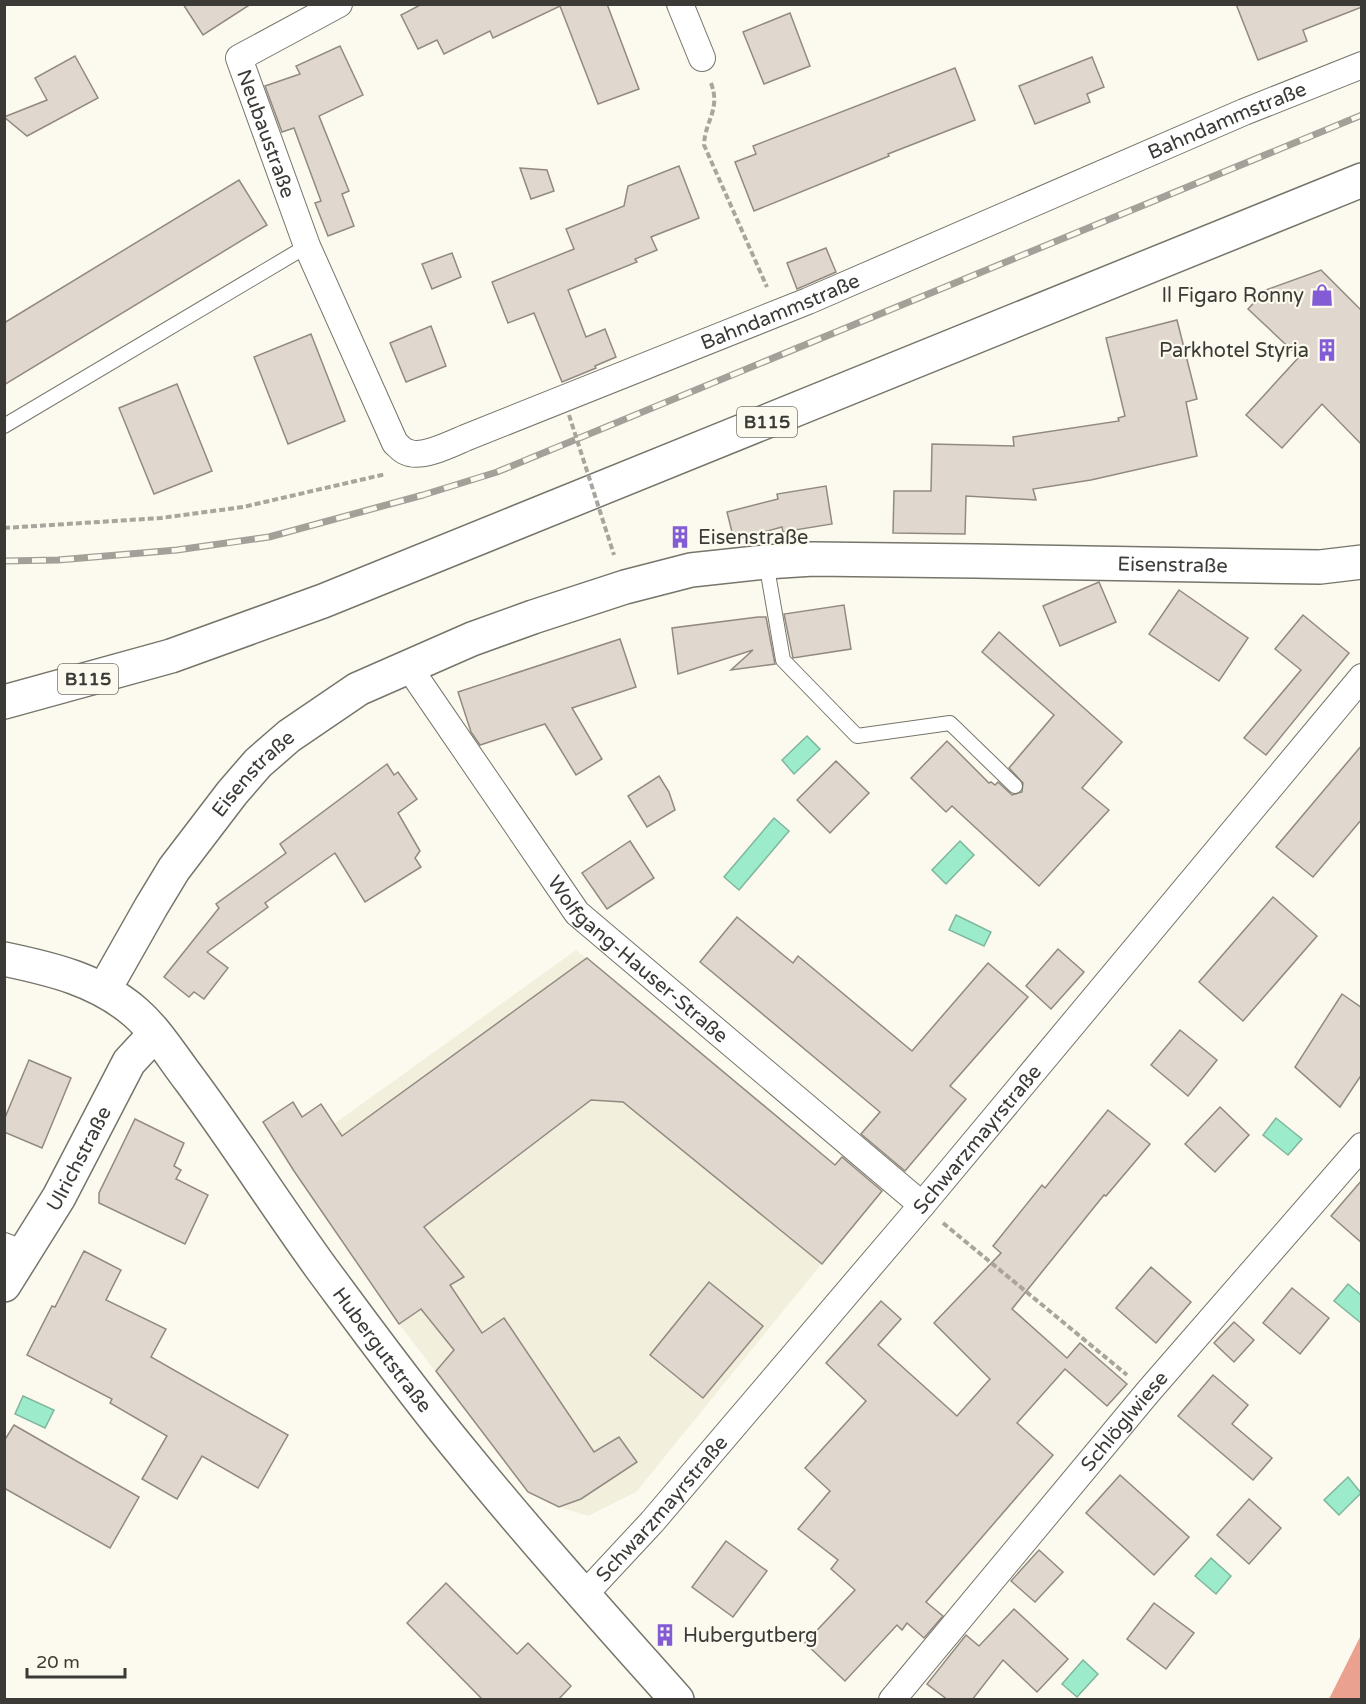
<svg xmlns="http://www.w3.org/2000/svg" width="1366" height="1704" font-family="'Varela Round',sans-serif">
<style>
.built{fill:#f2efdc}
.forest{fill:#eaa190}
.water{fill:#9cebca;stroke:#7fb69e;stroke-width:1.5}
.building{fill:#e0d7ce;stroke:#928a81;stroke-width:1.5}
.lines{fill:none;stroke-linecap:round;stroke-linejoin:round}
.service-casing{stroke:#76756b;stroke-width:16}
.minor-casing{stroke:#76756b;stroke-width:28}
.tertiary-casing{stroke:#76756b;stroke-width:36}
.primary-casing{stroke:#76756b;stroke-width:36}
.path{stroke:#a7a59d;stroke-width:4;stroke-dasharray:6 3;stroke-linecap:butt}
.service{stroke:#fff;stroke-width:14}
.minor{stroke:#fff;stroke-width:26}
.tertiary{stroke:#fff;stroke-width:33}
.primary{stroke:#fff;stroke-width:33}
.rail-casing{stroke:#a2a098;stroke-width:7}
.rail{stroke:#fcfaee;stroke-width:4.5;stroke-dasharray:14;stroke-linecap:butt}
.path-bridge{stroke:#a7a59d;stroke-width:4;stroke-dasharray:6 3;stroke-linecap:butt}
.labels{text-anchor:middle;stroke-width:4.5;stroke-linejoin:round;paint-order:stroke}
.shield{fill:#fcfaee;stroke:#75746d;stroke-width:1.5}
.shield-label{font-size:18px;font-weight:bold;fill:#3b3a36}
.street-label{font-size:20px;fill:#3b3a36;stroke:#fcfaee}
.poi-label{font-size:20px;fill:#3b3a36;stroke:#fcfaee;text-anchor:end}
</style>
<rect width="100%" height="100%" fill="#fcfaee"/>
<polygon class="built" points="576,950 875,1198 636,1492 588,1516 559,1507 528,1492 399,1324 285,1156 334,1124"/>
<polygon class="forest" points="1361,1635 1361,1699 1329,1699"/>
<g class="water">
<polygon points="807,736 820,749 794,774 782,760"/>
<polygon points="774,818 789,831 739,890 724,877"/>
<polygon points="960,841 974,855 946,884 932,870"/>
<polygon points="956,915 991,932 984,946 949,930"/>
<polygon points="1276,1118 1302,1139 1288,1155 1263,1135"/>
<polygon points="1348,1284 1361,1295 1361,1323 1334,1301"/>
<polygon points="23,1396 54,1410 45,1428 15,1414"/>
<polygon points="1348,1477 1361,1493 1339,1515 1324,1500"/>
<polygon points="1211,1558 1231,1576 1216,1594 1195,1576"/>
<polygon points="1083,1660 1098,1674 1077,1697 1062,1684"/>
</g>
<g class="building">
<polygon points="183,4 251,4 203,35"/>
<polygon points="422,4 607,4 639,89 598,104 560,6 493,38 490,31 444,54 437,40 418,49 401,15"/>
<polygon points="1236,4 1362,4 1362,7 1303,30 1307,41 1258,60"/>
<polygon points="790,13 810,66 764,84 743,32"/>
<polygon points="340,46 363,95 319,116 349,191 342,194 354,226 328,236 315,203 321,201 294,128 282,132 265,86 300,74 296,66"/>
<polygon points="75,56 98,98 27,136 4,117 47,100 35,78"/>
<polygon points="1092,57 1104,87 1087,94 1090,102 1035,124 1019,86"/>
<polygon points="955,68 975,120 888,154 889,156 754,211 735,162 756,154 753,146"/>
<polygon points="679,166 699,218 651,237 657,250 635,259 637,262 568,290 586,337 605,329 616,357 595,366 596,368 562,382 534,313 508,323 492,282 574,249 566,229 624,206 628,186"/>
<polygon points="520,168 547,170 554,191 531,199"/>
<polygon points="239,180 267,225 4,385 4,323"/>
<polygon points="826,248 836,272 797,289 787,263"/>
<polygon points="452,253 461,277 432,289 422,264"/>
<polygon points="1321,270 1362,311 1362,445 1322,404 1282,448 1246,415 1299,357 1248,309 1266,290"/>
<polygon points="1177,320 1197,399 1186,402 1197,456 1091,480 1033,489 1036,500 966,496 965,534 893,533 894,491 931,491 932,444 1014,446 1013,437 1119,421 1118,418 1125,416 1106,338"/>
<polygon points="431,326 446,366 406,382 390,343"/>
<polygon points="311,334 345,421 288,444 254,357"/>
<polygon points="177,384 212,471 154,494 119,408"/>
<polygon points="826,486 832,524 783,532 782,527 734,540 727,512 778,499 777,494"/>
<polygon points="1099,582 1116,622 1060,646 1043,606"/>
<polygon points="1179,590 1248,638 1219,681 1149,634"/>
<polygon points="844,605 851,649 793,658 784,614"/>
<polygon points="1303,615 1349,653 1266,755 1244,738 1301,670 1275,649"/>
<polygon points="758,617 766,617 775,664 731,670 753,650 678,674 672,628"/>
<polygon points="999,632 1122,742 1082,788 1109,810 1039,886 952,806 946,812 911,778 947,741 989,783 991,782 995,785 998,782 1012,795 1022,792 1023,783 1009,768 1054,715 982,652"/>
<polygon points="620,639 636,687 572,708 602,759 576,775 545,724 480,745 471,732 458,692"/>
<polygon points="1362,745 1362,819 1313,877 1276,847"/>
<polygon points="836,761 869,793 830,833 797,800"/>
<polygon points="387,764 394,775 398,772 417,799 398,813 420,851 415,858 421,867 365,902 335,853 265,903 268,907 207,952 228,968 204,999 194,992 189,997 164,977 219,908 216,904 286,853 280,844"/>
<polygon points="659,776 669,792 675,810 647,827 628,796"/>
<polygon points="630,841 654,878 607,909 582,873"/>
<polygon points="1273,897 1317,936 1243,1021 1199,982"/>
<polygon points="737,917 793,963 798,956 912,1051 988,963 1028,997 950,1086 966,1099 905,1171 861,1134 880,1112 700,962"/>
<polygon points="1058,949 1084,972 1051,1009 1026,986"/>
<polygon points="587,958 835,1165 842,1157 882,1191 822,1264 623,1102 591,1100 424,1227 464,1277 450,1285 482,1333 504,1318 594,1452 619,1437 637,1462 581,1499 559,1507 528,1492 436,1371 454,1350 421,1309 399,1324 294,1171 263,1122 293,1102 302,1117 321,1104 342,1136"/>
<polygon points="1342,994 1362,1008 1362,1074 1340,1107 1295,1067"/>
<polygon points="1180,1030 1217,1060 1188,1096 1151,1065"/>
<polygon points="29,1060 71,1078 42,1148 4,1132 4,1120"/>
<polygon points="1220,1107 1249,1135 1215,1172 1185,1144"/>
<polygon points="1108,1110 1150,1144 1106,1196 1104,1195 1012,1309 1067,1358 1080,1343 1127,1384 1107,1406 1065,1369 1017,1423 1053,1455 926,1602 943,1616 924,1638 907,1623 902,1630 897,1625 845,1681 805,1643 855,1590 831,1569 838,1560 798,1529 830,1491 805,1468 866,1401 826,1363 881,1301 901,1319 878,1345 957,1416 990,1379 934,1323 1001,1253 993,1246 1042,1185 1045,1188"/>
<polygon points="135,1119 184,1143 174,1166 181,1170 176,1179 208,1195 185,1244 99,1203 99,1193"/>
<polygon points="1362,1180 1362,1243 1331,1216"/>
<polygon points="84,1251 121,1270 106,1300 166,1329 151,1357 288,1435 258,1488 202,1456 177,1499 142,1479 167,1436 110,1403 112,1399 27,1355 52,1306 55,1307"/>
<polygon points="1151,1267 1191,1302 1156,1343 1116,1308"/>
<polygon points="709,1282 763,1326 703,1398 650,1355"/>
<polygon points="1292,1288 1329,1318 1300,1354 1263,1323"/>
<polygon points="1234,1322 1254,1340 1234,1362 1214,1343"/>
<polygon points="1213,1375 1248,1405 1232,1424 1272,1458 1253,1480 1178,1416"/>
<polygon points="14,1425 139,1497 110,1548 4,1488 4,1441"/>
<polygon points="1120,1475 1189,1537 1154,1575 1086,1513"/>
<polygon points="1249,1499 1281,1528 1249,1564 1217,1535"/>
<polygon points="726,1541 767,1571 733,1617 692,1587"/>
<polygon points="1039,1550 1063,1572 1035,1602 1011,1581"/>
<polygon points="446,1583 517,1654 528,1643 571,1686 558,1700 483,1700 407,1623"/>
<polygon points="1154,1603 1194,1633 1166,1669 1127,1639"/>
<polygon points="1014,1609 1068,1659 1037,1692 1003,1660 972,1700 948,1700 927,1684 966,1635 979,1646"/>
</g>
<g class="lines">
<g class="service-casing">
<g id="service">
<polyline points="4,426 307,246"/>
<polyline points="766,562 783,660 857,736 950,723 1015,786"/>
</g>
</g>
<g class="minor-casing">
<g id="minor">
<path id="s1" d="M339,4L239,58L307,246L395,443C399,446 402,451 407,452C421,459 451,444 465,438L808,301L1244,112L1362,65"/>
<polyline points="680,4 702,58"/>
<path id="s2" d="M408,666L577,913L922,1205"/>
<polyline points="4,1246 24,1254"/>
<path id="s3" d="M584,1595L652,1522L922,1205L1362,677"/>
<path id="s4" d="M892,1700L1148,1392L1362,1146"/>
</g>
</g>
<g class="tertiary-casing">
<g id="tertiary">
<path id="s5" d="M4,959C52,969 98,980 135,1012C157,1031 173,1058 190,1080C236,1142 277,1207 322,1269C368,1331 413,1393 462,1452C531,1537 604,1618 677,1700"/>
<path id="s6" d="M104,990L151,907L174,869L232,793L258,763L289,736L358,689L472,639L533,617L625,587L691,570L766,562L813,559L976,561L1320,567L1362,562"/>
<path id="s7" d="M4,1285L59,1197L129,1062L155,1034"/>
</g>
</g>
<g class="primary-casing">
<polyline id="primary" points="4,702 171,656 323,601 1362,180"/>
</g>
<g class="path">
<path d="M711,83C721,110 705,120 704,145L767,287"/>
<polyline points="4,528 161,518 243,507 386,474"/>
<polyline points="943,1223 1127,1375"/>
</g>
<use href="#service" class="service"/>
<use href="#minor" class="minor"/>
<use href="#tertiary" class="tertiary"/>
<use href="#primary" class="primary"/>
<g class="rail-casing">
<polyline id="rail" points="4,561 58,560 177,550 269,537 423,495 497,472 1362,115"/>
</g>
<use href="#rail" class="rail"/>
<polyline class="path-bridge" points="569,415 614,555"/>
</g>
<defs>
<g id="shop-bare" transform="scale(1.8)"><path d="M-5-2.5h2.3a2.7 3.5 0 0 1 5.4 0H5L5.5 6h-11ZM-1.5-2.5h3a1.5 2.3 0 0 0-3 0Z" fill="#825bd5" stroke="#fcfaee" stroke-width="2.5" paint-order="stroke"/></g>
<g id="building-bare" transform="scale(1.8)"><path d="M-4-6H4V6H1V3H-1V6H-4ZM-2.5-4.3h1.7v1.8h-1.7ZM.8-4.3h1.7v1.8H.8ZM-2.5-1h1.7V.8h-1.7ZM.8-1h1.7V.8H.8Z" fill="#825bd5" stroke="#fcfaee" stroke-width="2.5" paint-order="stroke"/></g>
</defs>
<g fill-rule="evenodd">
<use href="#shop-bare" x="1322" y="295"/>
<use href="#building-bare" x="1327" y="350"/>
<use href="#building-bare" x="680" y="537"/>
<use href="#building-bare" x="665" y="1635"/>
</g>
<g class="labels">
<g class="shield">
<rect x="737" y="407" width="60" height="30" rx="4.5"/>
<rect x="58" y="664" width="60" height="30" rx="4.5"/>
</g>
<g class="shield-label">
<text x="767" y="428">B115</text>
<text x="88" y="685">B115</text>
</g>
<g class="street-label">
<text dy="7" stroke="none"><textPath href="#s1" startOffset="1431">Bahndammstraße</textPath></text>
<text dy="7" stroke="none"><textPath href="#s1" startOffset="194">Neubaustraße</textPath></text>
<text dy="7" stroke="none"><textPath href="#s1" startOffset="945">Bahndammstraße</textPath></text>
<text dy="7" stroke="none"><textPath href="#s6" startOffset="1236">Eisenstraße</textPath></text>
<text dy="7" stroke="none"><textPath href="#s6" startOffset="264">Eisenstraße</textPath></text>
<text dy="7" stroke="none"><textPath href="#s2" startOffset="375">Wolfgang-Hauser-Straße</textPath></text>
<text dy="7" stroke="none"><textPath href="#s3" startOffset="602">Schwarzmayrstraße</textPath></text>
<text dy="7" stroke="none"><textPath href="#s7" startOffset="147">Ulrichstraße</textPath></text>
<text dy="7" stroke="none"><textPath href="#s5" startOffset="562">Hubergutstraße</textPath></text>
<text dy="7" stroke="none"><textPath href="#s4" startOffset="363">Schlöglwiese</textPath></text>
<text dy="7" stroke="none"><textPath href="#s3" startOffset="116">Schwarzmayrstraße</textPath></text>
</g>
<g class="poi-label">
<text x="1304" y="302">Il Figaro Ronny</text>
<text x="1309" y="357">Parkhotel Styria</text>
<text x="698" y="544" text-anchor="start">Eisenstraße</text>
<text x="683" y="1642" text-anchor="start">Hubergutberg</text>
</g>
</g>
<rect width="1366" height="1704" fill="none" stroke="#3b3a36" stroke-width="12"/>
<path d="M27 1668v9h98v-9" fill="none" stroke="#3b3a36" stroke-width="3"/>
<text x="36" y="1668" font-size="18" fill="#3b3a36" stroke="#fcfaee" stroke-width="4.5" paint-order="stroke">20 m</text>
</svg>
